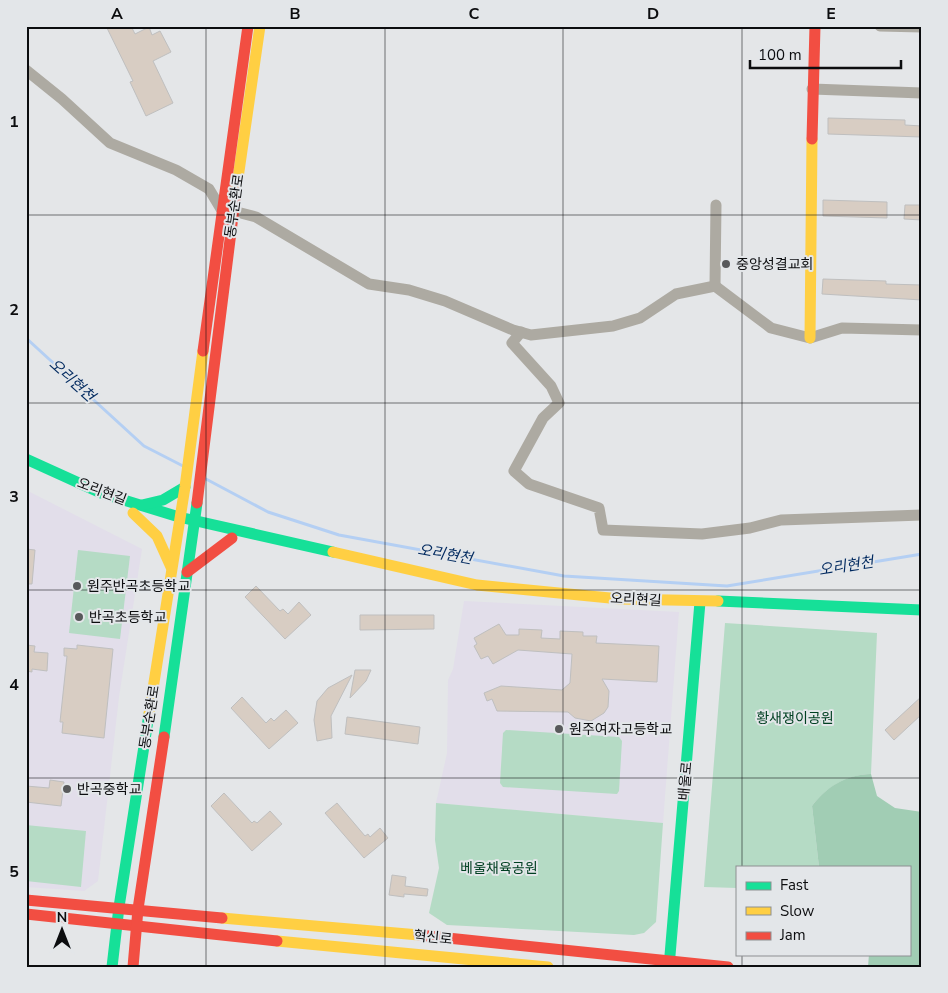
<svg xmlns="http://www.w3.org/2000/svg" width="948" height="993" font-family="'Nunito Sans','Noto Sans KR',sans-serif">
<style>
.education{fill:#e2deea}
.green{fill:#b5dbc5}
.forest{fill:#a1cdb4}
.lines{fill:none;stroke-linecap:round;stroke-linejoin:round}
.stream{stroke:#b4cff3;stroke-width:3}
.building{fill:#d8cdc3;stroke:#bfbfbf}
.street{stroke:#adaaa2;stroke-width:11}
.fast{stroke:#16e098;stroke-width:11}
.slow{stroke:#ffcf43;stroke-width:11}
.jam{stroke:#f24e42;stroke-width:11}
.grid{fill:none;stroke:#0c0d0f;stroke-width:1;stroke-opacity:0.55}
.poi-dot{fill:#58595b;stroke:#e3e6e9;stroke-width:2}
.labels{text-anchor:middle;stroke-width:4;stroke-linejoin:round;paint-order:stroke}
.street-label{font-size:14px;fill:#0c0d0f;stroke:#e3e6e9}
.poi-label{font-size:14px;fill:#0c0d0f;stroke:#e3e6e9;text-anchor:start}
.park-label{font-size:14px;fill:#004022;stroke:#e3e6e9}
.water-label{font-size:15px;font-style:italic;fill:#00295f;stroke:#e3e6e9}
.neatline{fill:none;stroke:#0c0d0f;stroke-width:2}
.grid-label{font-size:16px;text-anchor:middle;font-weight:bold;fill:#0c0d0f}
</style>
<rect width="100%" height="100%" fill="#e4e6e8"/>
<g class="education">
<polygon points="26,490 142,549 119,697 98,881 84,891 26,887"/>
<polygon points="464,601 679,612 663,823 436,803 447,753 448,680 453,669"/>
</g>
<g class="green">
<polygon points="78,550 130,556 120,639 69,633"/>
<path d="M725,623L877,633L871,774C847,775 827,786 812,806L819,867H737V888L704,887Z"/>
<polygon points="506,730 619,737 622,741 619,791 617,794 503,787 500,783 503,733"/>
<polygon points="436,803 663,823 656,922 644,933 634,935 447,925 429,913 439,868 435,840"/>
<polygon points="26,825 86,831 81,887 26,881"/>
</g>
<path class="forest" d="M871,774L877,796L895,808L922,812V967H868L869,954H909V867H819L812,806C827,786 846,775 871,774Z"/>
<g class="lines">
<g class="stream">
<polyline points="26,338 144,446 183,466"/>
<polyline points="206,479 268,512 339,535 564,576 727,586 922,554"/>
</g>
</g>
<g class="building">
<polygon points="106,26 131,26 135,34 149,27 152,35 160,31 171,52 153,61 173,103 146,116 130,82 133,81"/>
<polygon points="828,118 905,120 905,125 922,126 922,137 828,134"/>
<polygon points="823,200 887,202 887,218 823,216"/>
<polygon points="905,205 922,205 922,220 904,219"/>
<polygon points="823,279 886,281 886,284 922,285 922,300 822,294"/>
<polygon points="26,549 35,550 32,584 26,584"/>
<polygon points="256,586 280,611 283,609 288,614 299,602 311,615 285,639 245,597"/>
<polygon points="360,615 434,615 434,629 360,630"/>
<polygon points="499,624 506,635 519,635 519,629 542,630 541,638 560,639 560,631 583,632 583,636 597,636 596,643 659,646 657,682 602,679 609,691 608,707 604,713 591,721 575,718 568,712 497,711 492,699 487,701 484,693 501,686 562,690 570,683 572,654 518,650 493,664 488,656 481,659 474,646 477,644 474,638"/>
<polygon points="26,645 35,646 34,652 48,653 47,671 32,669 32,672 26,671"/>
<polygon points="77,645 113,649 104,738 62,733 63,722 60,722 67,656 64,656 64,648 77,649"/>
<polygon points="355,670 371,670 366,681 350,698"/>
<polygon points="352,675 331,716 332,738 317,741 314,720 317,701 328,688"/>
<polygon points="922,696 922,714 894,740 885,730"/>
<polygon points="242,697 266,723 271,718 274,721 286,710 298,723 269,749 231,708"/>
<polygon points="347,717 420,727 418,744 345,734"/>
<polygon points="50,780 64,782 61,806 26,802 26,786 49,788"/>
<polygon points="224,793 252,823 254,821 257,823 270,811 282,824 252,851 211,806"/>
<polygon points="337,803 365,836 368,834 370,837 380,828 388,838 364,858 325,813"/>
<polygon points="392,875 406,877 405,886 428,889 427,896 404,894 404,897 389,895"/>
</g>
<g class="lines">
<g class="street">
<polyline points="880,26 922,27"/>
<polyline points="26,70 62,99 110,143 176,170 209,189 221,209"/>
<polyline points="812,89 922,93"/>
<polyline points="233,211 256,217 369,284 409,290 445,301 513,330 531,335 613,326 640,318 676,294 715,286 771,328 810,338 842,328 922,330"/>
<polyline points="715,286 716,205"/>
<polyline points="521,332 512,343 551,386 559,403 543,418 514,471 529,484 599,508 603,530 702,534 750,528 781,520 922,515"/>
</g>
<g class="fast">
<polyline points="26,459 101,493 179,517 333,552"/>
<polyline points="142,505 163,500 185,487"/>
<polyline points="718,601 922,610"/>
<polyline points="164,737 197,503"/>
<polyline points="112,967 119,907 149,714"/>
<polyline points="669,967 700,602"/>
</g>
<g class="slow">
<polyline points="236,192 260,26"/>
<polyline points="810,338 812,139"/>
<polyline points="133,513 157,536 171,567"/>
<polyline points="333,552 477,585 620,599 718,601"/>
<polyline points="149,714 185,487 203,351"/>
<polyline points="222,918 419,935"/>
<polyline points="277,941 548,967"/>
</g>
<g class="jam">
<polyline points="812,139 815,26"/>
<polyline points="203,351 248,26"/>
<polyline points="197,503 236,192"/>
<polyline points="187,572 232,538"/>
<polyline points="26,900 222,918"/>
<polyline points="26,914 277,941"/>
<polyline points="419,935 728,967"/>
<polyline points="133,967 138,909 164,737"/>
</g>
</g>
<path class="grid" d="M206,26V967M385,26V967M563,26V967M742,26V867M26,215H922M26,403H922M26,590H922M26,778H922M742,954V967"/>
<g class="poi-dot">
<circle cx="726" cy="264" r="5"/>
<circle cx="77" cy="586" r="5"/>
<circle cx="79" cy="617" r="5"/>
<circle cx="559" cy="729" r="5"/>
<circle cx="67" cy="789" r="5"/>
</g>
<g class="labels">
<g class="street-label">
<text transform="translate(234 206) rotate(-82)" y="5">동부순환로</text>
<text transform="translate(102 491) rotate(21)" y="5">오리현길</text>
<text transform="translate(636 599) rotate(3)" y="5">오리현길</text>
<text transform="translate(149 717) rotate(-81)" y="5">동부순환로</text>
<text transform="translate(685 781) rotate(-85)" y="5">배울로</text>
<text transform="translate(433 937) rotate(6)" y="5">혁신로</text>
</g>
<g class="poi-label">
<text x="736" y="269">중앙성결교회</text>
<text x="87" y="591">원주반곡초등학교</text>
<text x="89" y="622">반곡초등학교</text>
<text x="569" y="734">원주여자고등학교</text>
<text x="77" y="794">반곡중학교</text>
</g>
<g class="park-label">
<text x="795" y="723">황새쟁이공원</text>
<text x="499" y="873">베울채육공원</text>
</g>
<g class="water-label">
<text transform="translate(72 380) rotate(42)" y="5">오리현천</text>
<text transform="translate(445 554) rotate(10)" y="5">오리현천</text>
<text transform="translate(846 566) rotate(-9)" y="5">오리현천</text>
</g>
</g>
<rect width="948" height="993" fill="none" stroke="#e3e6e9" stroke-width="55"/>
<rect x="736" y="866" width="175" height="90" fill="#e3e6e9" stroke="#8d8f92"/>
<rect x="746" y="882" width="25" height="8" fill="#16e098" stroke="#8d8f92"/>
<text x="780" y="890" font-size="15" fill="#0c0d0f">Fast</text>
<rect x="746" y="907" width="25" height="8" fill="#ffcf43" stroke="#8d8f92"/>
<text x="780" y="916" font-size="15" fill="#0c0d0f">Slow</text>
<rect x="746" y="932" width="25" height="8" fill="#f24e42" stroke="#8d8f92"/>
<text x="780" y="940" font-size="15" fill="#0c0d0f">Jam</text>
<g transform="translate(62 930)" stroke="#e3e6e9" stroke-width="4" paint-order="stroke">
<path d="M0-4L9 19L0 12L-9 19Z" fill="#0c0d0f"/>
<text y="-8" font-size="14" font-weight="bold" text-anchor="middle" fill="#0c0d0f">N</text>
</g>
<path d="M750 60v8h151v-8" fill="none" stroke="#0c0d0f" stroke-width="2.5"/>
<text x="758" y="60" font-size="15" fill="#0c0d0f" stroke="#e3e6e9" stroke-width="4" paint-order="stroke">100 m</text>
<rect x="28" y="28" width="892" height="938" class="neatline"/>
<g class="grid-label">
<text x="117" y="19">A</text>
<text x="295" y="19">B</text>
<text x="474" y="19">C</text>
<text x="653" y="19">D</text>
<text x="831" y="19">E</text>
<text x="14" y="127">1</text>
<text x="14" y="315">2</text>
<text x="14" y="502">3</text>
<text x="14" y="690">4</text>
<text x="14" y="877">5</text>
</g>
</svg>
